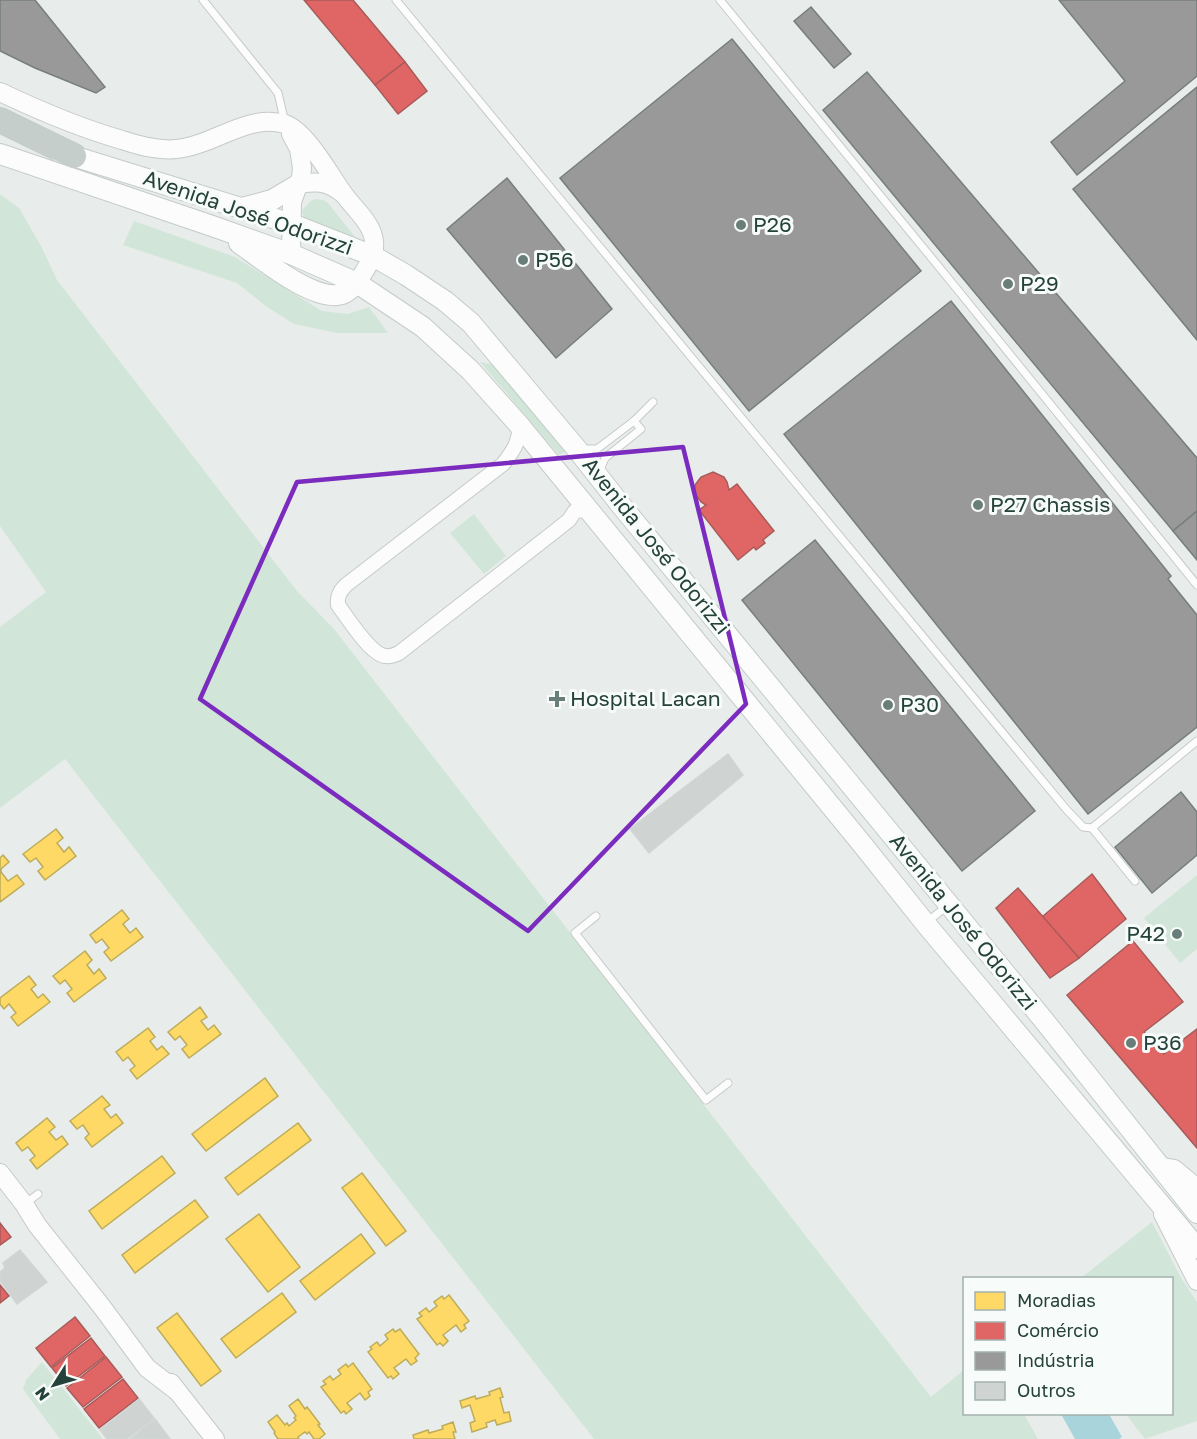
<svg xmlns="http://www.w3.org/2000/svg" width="1197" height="1439" font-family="'Golos Text',sans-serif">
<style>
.green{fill:#d1e6d8}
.water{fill:#a9d4db}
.homes{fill:#ffd966;stroke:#bdac59;stroke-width:1.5}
.shops{fill:#e06666;stroke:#a85b59;stroke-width:1.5}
.industry{fill:#999;stroke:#767f7c;stroke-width:1.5}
.building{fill:#cfd4d2;stroke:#d1d6d4;stroke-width:1.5}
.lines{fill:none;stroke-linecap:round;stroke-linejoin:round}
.service-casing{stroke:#c5cac8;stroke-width:9}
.minor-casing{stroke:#c5cac8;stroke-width:16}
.tertiary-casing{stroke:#c5cac8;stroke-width:20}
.secondary-casing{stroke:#c3cbc8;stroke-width:22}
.trunk-casing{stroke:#c3ccc9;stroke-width:26}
.service{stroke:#fcfcfc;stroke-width:7}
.minor{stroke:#fcfcfc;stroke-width:14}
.tertiary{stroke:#fcfcfc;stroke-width:18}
.secondary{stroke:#fcfcfc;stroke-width:20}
.trunk{stroke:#c6cecc;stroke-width:24}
.marked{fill:none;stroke:#7b2cbf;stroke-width:4.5;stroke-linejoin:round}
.poi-dot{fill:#697e78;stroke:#f7fbf9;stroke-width:2}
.labels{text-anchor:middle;stroke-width:6;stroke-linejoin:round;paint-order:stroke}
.street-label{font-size:21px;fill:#24423a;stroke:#f7fbf9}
.poi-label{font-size:21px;fill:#24423a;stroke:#f7fbf9;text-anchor:start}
</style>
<rect width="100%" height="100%" fill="#e8edeb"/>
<g class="green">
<polygon points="0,194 19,208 41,246 57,280 297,591 334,629 931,1397 964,1370 964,1414 1024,1414 1038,1439 594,1439 65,759 0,808 0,627 46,592 0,526"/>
<polygon points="316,199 323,200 328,203 355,237 355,239 304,220 302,210 312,200"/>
<polygon points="134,221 235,257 322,311 348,314 369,307 388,333 337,333 294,324 267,307 237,283 123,245"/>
<polygon points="480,362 501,366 567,451 559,455"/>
<polygon points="474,514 506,556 484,574 450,533"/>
<polygon points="1197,875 1197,949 1180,963 1144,918"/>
<polygon points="1152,1222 1181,1278 1197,1302 1197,1421 1145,1439 1126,1414 1172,1414 1172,1278 1081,1278"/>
<polygon points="42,1362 103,1439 60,1439 23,1389 26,1380"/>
</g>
<polygon class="water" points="1061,1414 1109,1414 1122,1437 1119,1439 1075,1439"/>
<g class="homes">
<polygon points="56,829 63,838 57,843 64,852 69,847 76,856 45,880 38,871 43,867 36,858 30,862 23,854"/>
<polygon points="3,855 9,862 1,869 1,872 8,881 17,875 24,884 0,902 0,858"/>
<polygon points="122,910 129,919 123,924 130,933 136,928 143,937 111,961 104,952 109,948 102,939 96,943 90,935"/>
<polygon points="85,951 92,960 87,965 94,974 99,969 106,978 74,1002 67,993 72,989 65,980 60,984 53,976"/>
<polygon points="29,976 36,985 31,989 38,998 43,994 50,1002 18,1026 11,1017 16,1013 9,1004 4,1009 0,1004 0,998"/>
<polygon points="200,1007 207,1017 201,1021 208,1030 214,1025 221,1034 189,1058 182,1049 187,1045 180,1036 175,1040 168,1032"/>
<polygon points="148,1028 155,1037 150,1041 157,1050 162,1046 169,1054 137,1079 130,1070 135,1066 128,1057 123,1061 116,1052"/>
<polygon points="265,1078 278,1096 206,1151 192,1134"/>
<polygon points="102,1096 110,1105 104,1109 111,1118 116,1114 123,1123 92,1147 85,1138 89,1134 83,1125 77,1129 70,1121"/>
<polygon points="47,1118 55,1127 49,1132 56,1140 62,1136 68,1144 37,1169 30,1160 35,1156 28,1147 22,1151 16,1143"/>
<polygon points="298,1123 311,1140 238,1195 225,1178"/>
<polygon points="162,1156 175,1173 102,1229 89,1211"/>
<polygon points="362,1173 406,1231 386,1246 342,1188"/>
<polygon points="195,1200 208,1217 135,1273 122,1255"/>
<polygon points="259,1214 300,1267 268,1292 226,1239"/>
<polygon points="361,1234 375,1253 315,1300 300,1281"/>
<polygon points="282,1293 296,1312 236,1358 221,1339"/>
<polygon points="449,1295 469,1321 464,1325 466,1328 461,1332 456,1325 443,1335 448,1341 443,1346 440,1343 437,1345 417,1319 422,1316 419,1313 426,1308 429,1312 437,1306 434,1302 442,1296 444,1299"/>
<polygon points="177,1313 221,1371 201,1386 157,1328"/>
<polygon points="393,1329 395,1332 400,1329 419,1354 415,1358 417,1361 411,1365 406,1359 394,1368 399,1374 393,1379 391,1376 388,1378 368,1352 372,1349 370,1347 377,1342 380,1346 388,1339 385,1335"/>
<polygon points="353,1363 372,1389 368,1392 370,1396 365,1400 360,1393 347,1403 352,1409 346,1414 344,1411 341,1413 321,1387 326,1384 323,1381 330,1376 333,1380 341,1374 338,1370 346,1364 348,1367"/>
<polygon points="500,1388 503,1397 500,1398 504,1413 509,1412 511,1421 497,1425 495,1420 486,1423 487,1427 472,1432 470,1423 475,1421 470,1405 462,1408 460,1401 475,1396 476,1399 490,1395 489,1392"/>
<polygon points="298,1399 305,1409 307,1407 320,1424 318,1425 325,1434 319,1439 314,1439 309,1432 307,1434 305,1432 298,1437 299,1439 278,1439 274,1433 275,1432 268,1422 277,1415 285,1425 287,1423 289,1426 296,1420 294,1418 296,1416 289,1406"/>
<polygon points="453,1422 456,1432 453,1432 455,1439 414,1439 413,1435 428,1430 429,1433 443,1429 442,1426"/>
</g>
<g class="shops">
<polygon points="304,0 353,0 405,62 375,85"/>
<polygon points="405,62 427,91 398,114 375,85"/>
<polygon points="713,472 724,477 727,482 729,490 737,484 774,531 763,540 765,543 756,550 754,547 738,560 699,510 706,505 701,502 695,494 695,485 701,477"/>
<polygon points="1092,874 1126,919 1079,958 1042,917"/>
<polygon points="1018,888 1079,958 1050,978 996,908"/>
<polygon points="1133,941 1183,1002 1144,1032 1164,1054 1197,1029 1197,1148 1067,995"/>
<polygon points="0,1223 11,1237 0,1245"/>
<polygon points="0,1285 9,1296 0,1303"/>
<polygon points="75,1317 90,1336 51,1367 36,1348"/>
<polygon points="91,1338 105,1356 66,1386 52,1368"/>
<polygon points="106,1357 122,1377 83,1407 67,1388"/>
<polygon points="123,1379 138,1398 99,1428 84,1409"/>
</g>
<g class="industry">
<polygon points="0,0 35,0 105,87 96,93 35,68 0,51"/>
<polygon points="1059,0 1197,0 1197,76 1077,175 1051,142 1125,81"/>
<polygon points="811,7 851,54 834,68 794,21"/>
<polygon points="732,39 921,271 749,411 560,178"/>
<polygon points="867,72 1197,458 1197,511 1173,531 823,110"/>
<polygon points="1197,87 1197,340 1073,189"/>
<polygon points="507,178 612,309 556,358 447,229"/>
<polygon points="951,301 1171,576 1168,579 1197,615 1197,727 1088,814 784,434"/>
<polygon points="1197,511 1197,560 1173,531"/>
<polygon points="815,540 1035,811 962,871 742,600"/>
<polygon points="1181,792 1197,812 1197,855 1152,893 1115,847"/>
</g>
<g class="building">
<polygon points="728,754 743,775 649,853 630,829"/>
<polygon points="20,1250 47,1282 17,1304 0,1281 0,1272 5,1268 3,1263"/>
<polygon points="139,1399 154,1418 127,1439 107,1439 100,1430"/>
<polygon points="155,1419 170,1439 130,1439"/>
</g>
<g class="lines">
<g class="service-casing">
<g id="service">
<polyline points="203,0 278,93 285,123"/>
<polyline points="396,0 560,199 1066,809 1083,827 1092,828 1197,741"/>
<polyline points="720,0 948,278 1197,585"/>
<polyline points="582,449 597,449 634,421 653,402"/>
<polyline points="599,472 605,458 641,429 634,421"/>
<polyline points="1092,828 1135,881"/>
<polyline points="596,916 575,933 706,1100 728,1083"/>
<polyline points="927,922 947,906"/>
<polyline points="26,1203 38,1194"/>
</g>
</g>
<g class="minor-casing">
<path id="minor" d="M520,426C518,444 514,450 503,464L346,585C340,591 337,596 338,605C347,617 370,654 385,656C390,657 395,655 399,653L554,532L569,520L575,511L589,510"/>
</g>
<g class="tertiary-casing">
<g id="tertiary">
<path d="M0,92C40,111 80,128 122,140C140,146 158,151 176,149C213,146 247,113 285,124C306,131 330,175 343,193C353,208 373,223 374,242C376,257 364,271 357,283"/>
<path d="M299,184C317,181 327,181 342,193"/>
<polyline points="291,254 292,202 301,177 302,168 299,149 291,134"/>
<polyline points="1161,1167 1174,1169 1197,1188"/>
<polyline points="0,1173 24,1204 37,1225 102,1307 147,1368 177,1391"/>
<polyline points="1163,1214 1197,1281"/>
<polyline points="171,1383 215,1439"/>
</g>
</g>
<g class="secondary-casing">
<g id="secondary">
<polyline points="60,152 292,224 373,256 406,275 445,301 471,323 576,448 620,504 1042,1018 1197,1213"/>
<polyline points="0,154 215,227 291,254 357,283 423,327 436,339 470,370 520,426 862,844 925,923 1197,1248"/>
<polyline points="242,208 272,200 299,184"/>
<path d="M239,243C262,259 315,303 342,294C348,292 352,287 357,283"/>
</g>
</g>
<g class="trunk-casing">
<polyline id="trunk" points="0,120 74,156"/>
</g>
<use href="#service" class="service"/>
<use href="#minor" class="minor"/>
<use href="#tertiary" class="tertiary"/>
<use href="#secondary" class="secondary"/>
<use href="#trunk" class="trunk"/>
</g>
<path class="marked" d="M683,447L746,704L528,931L200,699L297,482Z"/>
<g class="poi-dot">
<circle cx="741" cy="225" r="6"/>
<circle cx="523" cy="260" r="6"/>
<circle cx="1008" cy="284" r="6"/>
<circle cx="978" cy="505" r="6"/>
<path d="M554 690h6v6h6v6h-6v6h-6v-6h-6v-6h6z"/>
<circle cx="888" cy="705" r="6"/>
<circle cx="1177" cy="934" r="6"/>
<circle cx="1131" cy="1043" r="6"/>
</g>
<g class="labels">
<g class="street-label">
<text transform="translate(248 213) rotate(19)" y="7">Avenida José Odorizzi</text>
<text transform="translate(656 546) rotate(51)" y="7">Avenida José Odorizzi</text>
<text transform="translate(963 922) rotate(51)" y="7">Avenida José Odorizzi</text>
</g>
<g class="poi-label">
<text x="753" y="232">P26</text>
<text x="535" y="267">P56</text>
<text x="1020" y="291">P29</text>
<text x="990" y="512">P27 Chassis</text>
<text x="570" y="706">Hospital Lacan</text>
<text x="900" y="712">P30</text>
<text x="1165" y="941" text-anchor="end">P42</text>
<text x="1143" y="1050">P36</text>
</g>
</g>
<rect x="963" y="1277" width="210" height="138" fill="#f7fbf9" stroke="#a3b1ad" stroke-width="1.5"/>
<rect x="975" y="1292" width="30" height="18" fill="#ffd966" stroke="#a3b1ad" stroke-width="1.5"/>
<text x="1017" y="1307" font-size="18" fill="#24423a">Moradias</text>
<rect x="975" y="1322" width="30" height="18" fill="#e06666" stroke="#a3b1ad" stroke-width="1.5"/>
<text x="1017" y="1337" font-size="18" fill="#24423a">Comércio</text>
<rect x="975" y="1352" width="30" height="18" fill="#999999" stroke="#a3b1ad" stroke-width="1.5"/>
<text x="1017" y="1367" font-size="18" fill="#24423a">Indústria</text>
<rect x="975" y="1382" width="30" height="18" fill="#cfd4d2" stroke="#a3b1ad" stroke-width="1.5"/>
<text x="1017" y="1397" font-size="18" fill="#24423a">Outros</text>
<g transform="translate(54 1385) rotate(233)" stroke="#f7fbf9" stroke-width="4.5" paint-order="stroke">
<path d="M0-4.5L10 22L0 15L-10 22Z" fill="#24423a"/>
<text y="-9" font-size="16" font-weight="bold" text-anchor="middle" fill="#24423a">N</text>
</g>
</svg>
